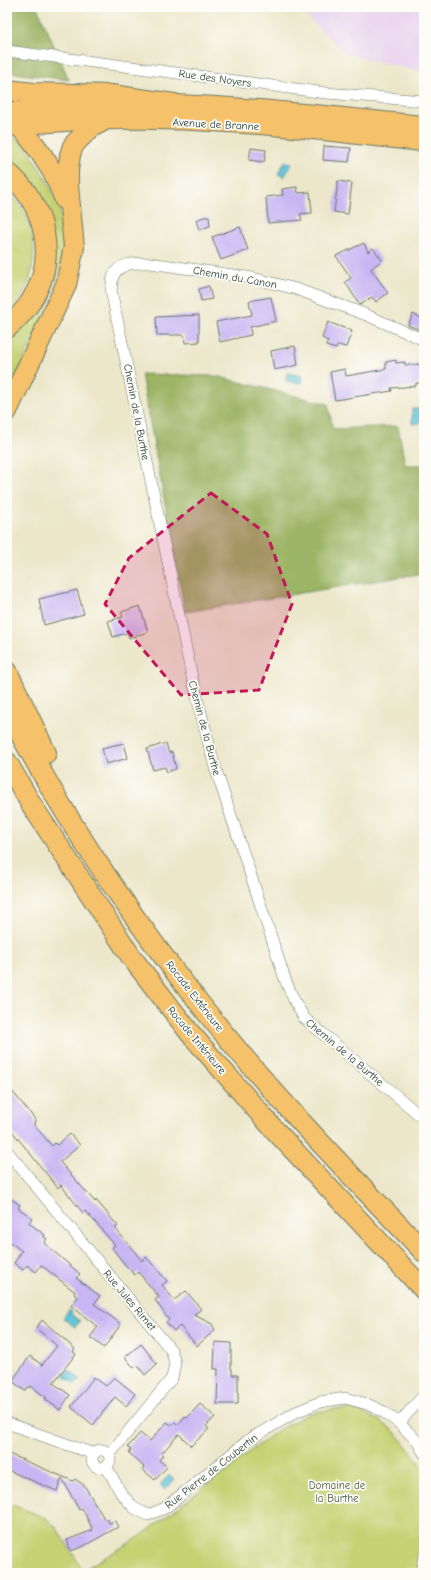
<svg xmlns="http://www.w3.org/2000/svg" width="431" height="1580" font-family="'Comic Neue',sans-serif">
<style>
.built{fill:#e8d2ee}
.green{fill:#c5d273;stroke:#728854}
.forest{fill:#9cb465;stroke:#5e784c}
.water{fill:#5cc4d9;stroke:#3e8086}
.building{fill:#c8b5f3}
.lines{fill:none;stroke-linecap:round;stroke-linejoin:round}
.street-casing{stroke:#677869;stroke-width:12}
.primary-casing{stroke:#677869;stroke-width:20}
.highway-casing{stroke:#677869;stroke-width:22}
.street{stroke:#fff;stroke-width:11}
.primary{stroke:#f5c16b;stroke-width:18}
.highway{stroke:#f5c16b;stroke-width:20}
.marked{fill:#c2185b;fill-opacity:0.2;stroke:#c2185b;stroke-width:3;stroke-dasharray:8 5;stroke-linejoin:round}
.labels{text-anchor:middle;stroke-width:3.5;stroke-linejoin:round;paint-order:stroke}
.street-label{font-size:11px;fill:#1f3d34;stroke:#fdfcf7}
.park-label{font-size:11px;fill:#486244;stroke:#fdfcf7}
</style>
<rect width="100%" height="100%" fill="#fdfcf7"/>
<filter id="ink" filterUnits="userSpaceOnUse"><feTurbulence type="fractalNoise" baseFrequency=".025" numOctaves="2"/><feDisplacementMap in="SourceGraphic" scale="8" xChannelSelector="R" yChannelSelector="G"/><feConvolveMatrix kernelMatrix="1 2 1 2 8 2 1 2 1" color-interpolation-filters="sRGB"/></filter>
<filter id="wash" filterUnits="userSpaceOnUse"><feTurbulence type="fractalNoise" baseFrequency=".012" numOctaves="4" result="noise"/><feDisplacementMap in="SourceGraphic" scale="16" xChannelSelector="R" yChannelSelector="G"/><feGaussianBlur stdDeviation="0.9" result="paint"/><feColorMatrix in="noise" values="0 0 0 0 0 0 0 0 0 0 0 0 0 0 0 0 0 1.4 0 .05"/><feComposite in="paint" operator="in"/></filter>
<g filter="url(#wash)">
<rect width="100%" height="100%" fill="#ece7cb"/>
<polygon class="built" points="297,7 424,7 424,73 346,54"/>
<g class="green">
<path d="M7,136C22,136 31,154 38,166C47,182 57,197 61,215C69,261 53,295 35,335C26,355 16,376 7,396V341L25,326L39,307L49,283L54,264L10,164L7,162Z"/>
<path d="M7,189C15,198 23,208 28,220C40,248 33,294 7,314Z"/>
<polygon points="334,1409 349,1409 360,1412 380,1421 394,1431 424,1468 424,1573 7,1573 7,1503 44,1517 56,1527 83,1570 141,1536 278,1430 310,1413"/>
</g>
<g class="forest">
<polygon points="7,7 37,7 69,80 7,72"/>
<polygon points="141,374 215,376 328,404 333,429 398,426 405,465 424,465 424,573 185,612"/>
</g>
<g class="water">
<polygon points="285,161 292,164 284,177 278,174"/>
<polygon points="287,373 302,376 301,383 286,381"/>
<polygon points="412,409 420,409 420,423 412,424"/>
<polygon points="69,1310 72,1312 71,1314 80,1321 75,1327 63,1318"/>
<polygon points="69,1370 80,1379 75,1384 65,1377 64,1376"/>
<polygon points="169,1475 174,1480 165,1490 160,1485"/>
</g>
<g id="blocks">
<g class="building">
<polygon points="324,146 351,148 349,162 323,160"/>
<polygon points="251,148 266,150 264,162 249,160"/>
<polygon points="338,181 352,183 348,214 334,212"/>
<polygon points="297,187 298,193 310,192 312,213 300,214 302,220 268,223 266,197 283,195 282,189"/>
<polygon points="204,217 209,217 210,226 199,230 196,220"/>
<polygon points="240,227 248,250 221,260 212,237"/>
<polygon points="364,243 368,252 373,248 382,260 371,269 388,293 376,302 372,297 360,305 345,282 351,278 336,256"/>
<polygon points="209,286 212,299 201,301 199,289"/>
<polygon points="271,297 276,321 250,327 251,335 220,342 216,322 252,315 249,301"/>
<polygon points="413,314 424,319 424,332 408,325"/>
<polygon points="199,315 199,342 185,343 184,335 157,335 156,317"/>
<polygon points="328,322 352,331 346,347 338,345 336,349 326,346 328,341 322,338"/>
<polygon points="295,346 298,365 274,370 271,351"/>
<polygon points="396,360 396,363 405,362 405,365 420,364 421,383 416,383 416,386 391,388 392,391 335,400 330,372 345,369 346,376 386,369 386,362"/>
<polygon points="77,590 84,614 44,625 39,599"/>
<polygon points="140,606 148,632 129,638 127,633 113,637 108,621 123,617 121,612"/>
<polygon points="124,743 128,758 106,764 102,748"/>
<polygon points="166,743 169,753 172,752 176,769 167,772 165,767 153,770 147,749"/>
<polygon points="7,1085 35,1119 34,1125 52,1146 55,1143 57,1145 70,1134 80,1145 60,1162 95,1202 96,1200 118,1226 115,1228 142,1261 146,1257 167,1281 162,1285 174,1300 186,1291 201,1309 194,1315 212,1324 215,1330 197,1346 180,1326 174,1331 166,1322 169,1320 155,1300 159,1297 138,1272 135,1275 127,1267 112,1248 115,1245 89,1215 88,1215 85,1211 83,1213 61,1185 58,1188 7,1125"/>
<polygon points="7,1196 20,1205 18,1208 32,1218 29,1223 45,1235 44,1237 47,1239 44,1243 80,1274 76,1278 100,1296 94,1304 121,1324 104,1348 90,1337 98,1327 71,1306 78,1297 74,1294 75,1292 41,1265 36,1272 27,1265 23,1270 14,1263 22,1251 7,1240"/>
<polygon points="42,1320 75,1349 73,1352 76,1354 53,1383 70,1395 60,1410 45,1399 47,1398 31,1386 30,1388 28,1387 25,1391 12,1381 30,1356 42,1365 57,1346 36,1328"/>
<polygon points="215,1342 231,1343 231,1369 232,1369 232,1375 238,1375 238,1404 217,1404 218,1369 214,1369"/>
<polygon points="141,1344 157,1364 145,1375 137,1365 134,1368 125,1357"/>
<polygon points="94,1377 106,1386 114,1377 135,1394 126,1406 115,1397 93,1425 71,1407"/>
<polygon points="200,1404 215,1417 206,1426 209,1429 191,1446 179,1434 161,1454 163,1455 159,1460 167,1467 155,1480 142,1469 144,1467 129,1453 131,1450 128,1447 140,1433 150,1441 167,1422 171,1425 175,1422 178,1425 185,1416 187,1418"/>
<polygon points="9,1454 73,1481 75,1479 84,1485 105,1520 107,1519 109,1523 115,1521 118,1527 84,1546 71,1551 67,1540 93,1530 82,1508 79,1510 62,1478 57,1491 7,1470 7,1460"/>
</g>
</g>
</g>
<g filter="url(#ink)">
<use href="#blocks" fill-opacity="0" stroke="#677869" stroke-width="1"/>
<g class="lines">
<g class="street-casing">
<g id="street">
<polyline points="7,51 109,64 326,93 424,101"/>
<path d="M424,340L364,314L296,289L253,278L150,263C137,263 118,262 113,277C112,280 112,286 111,290L192,677L214,764L286,982L295,1002L304,1018L424,1119"/>
<polyline points="7,1151 171,1350 175,1363 172,1378 109,1455"/>
<polyline points="7,1423 94,1454"/>
<polyline points="399,1423 424,1395"/>
<circle cx="101" cy="1459" r="9"/>
<polyline points="106,1466 121,1493 134,1508 148,1515 165,1508 250,1439 296,1412 320,1402 345,1398 367,1404 384,1412 399,1423 417,1441 424,1453"/>
<polyline points="421,1573 424,1557"/>
</g>
</g>
<g class="primary-casing">
<g id="primary">
<path d="M7,112C79,103 159,102 231,107C295,111 360,119 424,125"/>
<path d="M8,127C80,119 156,118 228,123C293,126 359,136 424,142"/>
</g>
</g>
<g class="highway-casing">
<g id="highway">
<polyline points="7,90 33,93 112,95 174,104"/>
<path d="M7,115C23,126 42,154 52,171C57,180 61,190 65,200"/>
<path d="M7,172C45,204 59,257 31,301C25,311 16,320 7,328"/>
<polyline points="7,411 66,285 74,247 68,186 68,170 70,155 73,146 78,140 92,127 103,121"/>
<polyline points="7,671 46,753"/>
<path d="M7,708C62,817 132,919 208,1014C275,1098 350,1174 424,1252"/>
<polyline points="7,762 31,804 132,958 190,1033 271,1126 424,1290"/>
</g>
</g>
<use href="#street" class="street"/>
<use href="#primary" class="primary"/>
<use href="#highway" class="highway"/>
</g>
</g>
<path class="marked" d="M211,493L267,534L292,604L259,690L181,695L105,604L129,558Z"/>
<g class="labels">
<g class="street-label">
<text transform="translate(215 78) rotate(8)" y="4">Rue des Noyers</text>
<text transform="translate(216 124) rotate(3)" y="4">Avenue de Branne</text>
<text transform="translate(235 277) rotate(10)" y="4">Chemin du Canon</text>
<text transform="translate(137 412) rotate(79)" y="4">Chemin de la Burthe</text>
<text transform="translate(205 728) rotate(75)" y="4">Chemin de la Burthe</text>
<text transform="translate(195 996) rotate(52)" y="4">Rocade Extérieure</text>
<text transform="translate(197 1040) rotate(50)" y="4">Rocade Intérieure</text>
<text transform="translate(345 1052) rotate(40)" y="4">Chemin de la Burthe</text>
<text transform="translate(130 1300) rotate(50)" y="4">Rue Jules Rimet</text>
<text transform="translate(211 1471) rotate(-38)" y="4">Rue Pierre de Coubertin</text>
</g>
<g class="park-label">
<text x="337" y="1489">Domaine de<tspan x="337" dy="13">la Burthe</tspan></text>
</g>
</g>
<rect width="431" height="1580" fill="none" stroke="#fdfcf7" stroke-width="24"/>
</svg>
